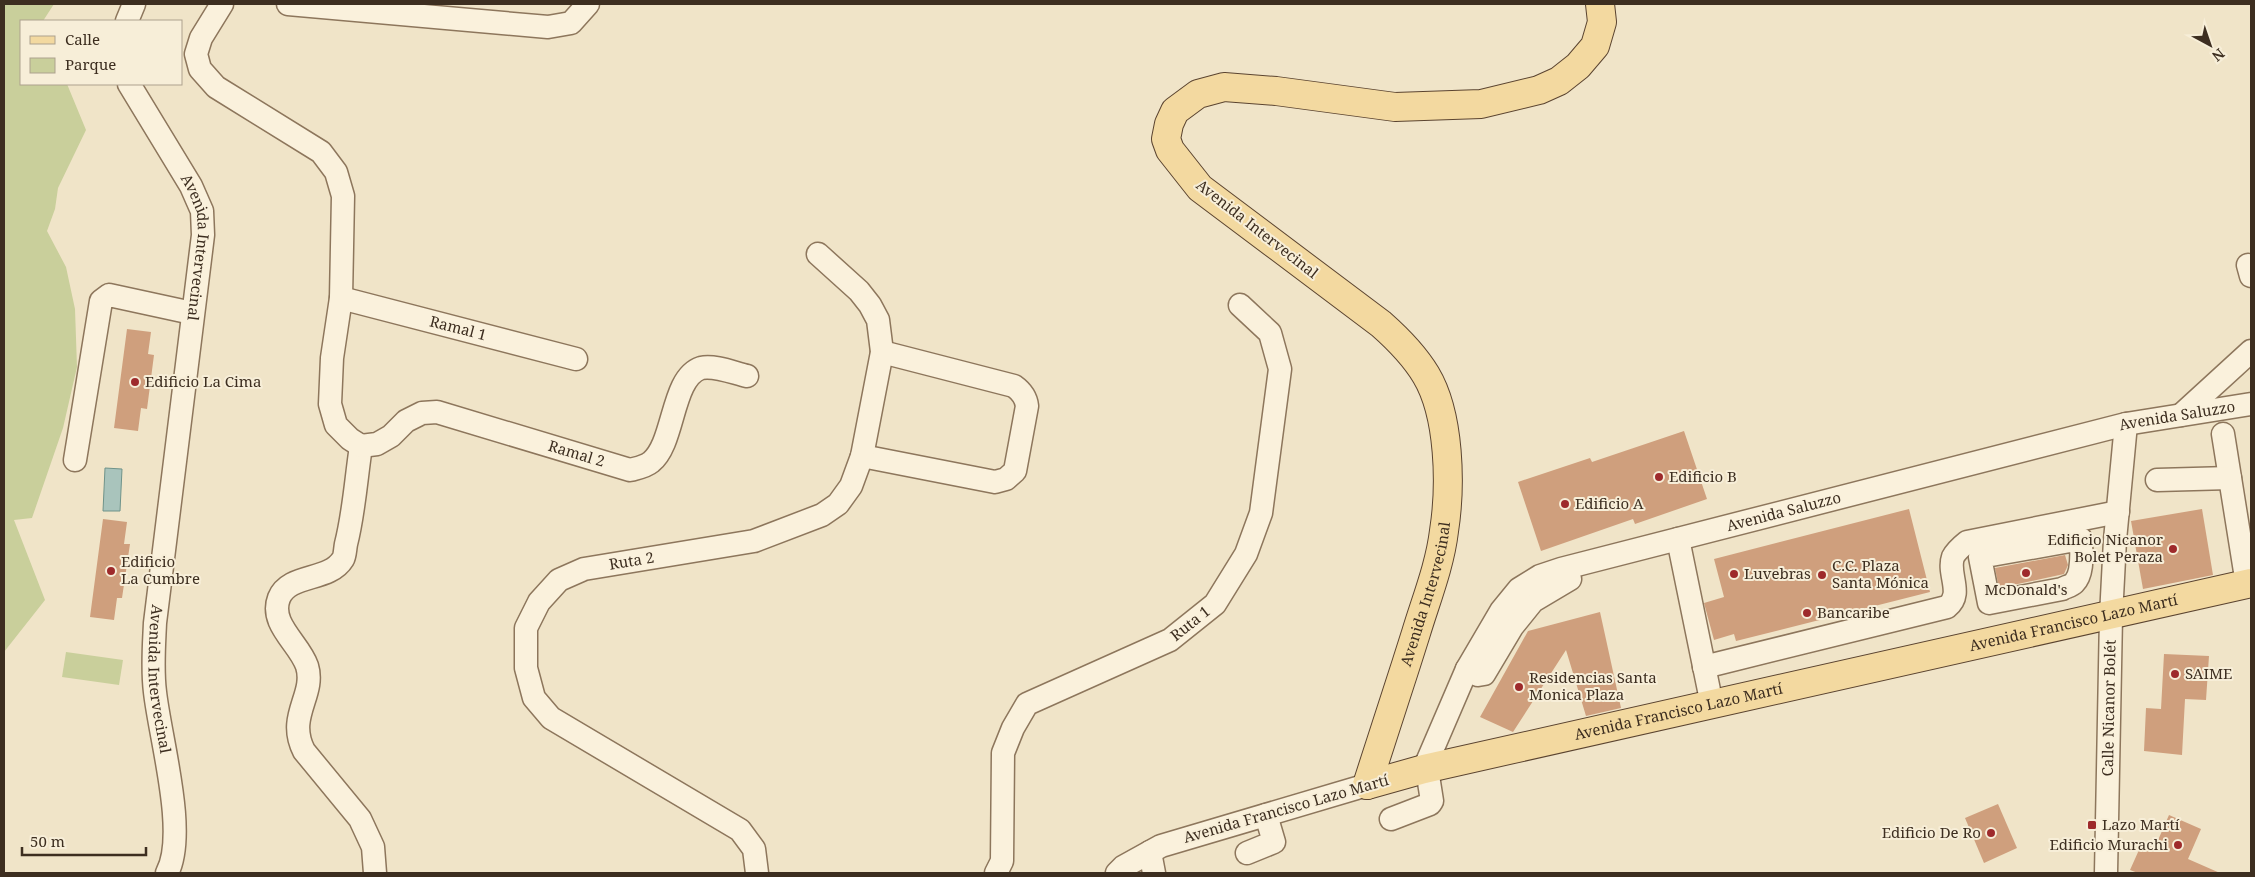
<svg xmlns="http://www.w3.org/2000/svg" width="2255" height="877" font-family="'Noto Serif',serif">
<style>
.green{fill:#c9cf9b}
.water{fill:#a9c4bc;stroke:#6f938a}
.building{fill:#cf9f7d}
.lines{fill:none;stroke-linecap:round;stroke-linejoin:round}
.minor-casing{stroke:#8d765c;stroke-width:25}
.major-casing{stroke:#5b4430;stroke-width:30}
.minor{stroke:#faf1dc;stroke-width:22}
.major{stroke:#f3d9a0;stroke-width:28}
.poi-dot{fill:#9e2a2b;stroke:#f7eed8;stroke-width:2}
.labels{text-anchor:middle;stroke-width:4;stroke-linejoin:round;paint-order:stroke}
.street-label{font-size:15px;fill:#3d2e20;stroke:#f7eed8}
.poi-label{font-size:15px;fill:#3d2e20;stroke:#f7eed8;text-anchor:start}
</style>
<rect width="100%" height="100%" fill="#f0e4c8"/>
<g class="green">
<polygon points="4,4 54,4 43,21 21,21 21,84 67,84 86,130 58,188 55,209 47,231 66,267 75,309 77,367 63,428 32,518 14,520 45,600 4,652"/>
<polygon points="66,652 123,660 119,685 62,677"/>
</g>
<polygon class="water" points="105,468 122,469 120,511 103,511"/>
<g class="building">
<polygon points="127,329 151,332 148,354 154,355 147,409 141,408 138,431 114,428"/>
<polygon points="1684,431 1707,499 1635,524 1633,519 1541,551 1518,482 1590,458 1592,462"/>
<polygon points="1909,509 1930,592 1736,641 1734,634 1714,640 1704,603 1724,597 1714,559"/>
<polygon points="2202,509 2213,575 2143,589 2131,521"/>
<polygon points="103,519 127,522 124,544 130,544 122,598 117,598 114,620 90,617"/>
<polygon points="2065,555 2068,565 2064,574 1999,588 1995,568"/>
<polygon points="1600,612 1621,708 1586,716 1566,650 1513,732 1480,717 1528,631"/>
<polygon points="2164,654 2209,656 2206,700 2185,699 2182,755 2144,751 2146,708 2161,709"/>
<polygon points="1998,804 2017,848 1984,863 1965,818"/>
<polygon points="2169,815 2201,829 2188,859 2220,873 2138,873 2130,870 2143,841 2155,847"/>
</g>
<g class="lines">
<g class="minor-casing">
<g id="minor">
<path d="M222,4L201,38L196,54L200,69L216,87L321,152L336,172L343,196L341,298L332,358L330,404L336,425L350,439L361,446C356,479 354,513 346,544C345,549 345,556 343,559C329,582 289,573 279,598C269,624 299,643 307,666C316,695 286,716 304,751L360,819L373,847L375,873"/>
<polyline points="288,4 548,27 571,23 588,4"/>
<polyline points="127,21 134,4"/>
<path id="s1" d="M129,84L191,186L202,211L203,235L155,623C154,646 152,669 155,692C160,738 188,834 167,873"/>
<polyline points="2248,265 2251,276"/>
<path id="s2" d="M341,298L576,359"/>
<polyline points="2181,415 2251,351"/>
<polyline points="2223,434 2247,584"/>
<path id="s3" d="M361,446L377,444L391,436L406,421L422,413L437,412L630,470C637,468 645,467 651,462C675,443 671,378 701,368C715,365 734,373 747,376"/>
<path d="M862,456L995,482L1006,479L1015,471L1027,406C1026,397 1021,391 1014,386L882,352"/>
<polyline points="75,460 101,301 109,295 192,313"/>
<polyline points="2157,480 2230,478"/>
<polyline points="1678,539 1712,705"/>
<path d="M2081,539C2081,552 2084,573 2074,583C2071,586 2065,587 2062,589L1989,603L1980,557Z"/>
<path d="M1704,667L1947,607C1964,594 1947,574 1953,557C1956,551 1962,546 1967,542L2118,512"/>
<polyline points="1467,669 1478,675 1484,674 1512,627 1533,601 1570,579"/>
<path id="s4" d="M1391,819L1430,804L1432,801L1429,782L1424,769L1467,669L1501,611L1519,589L1540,576L1561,569L2126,424L2251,404"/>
<polyline points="1150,852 1154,873"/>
<polyline points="1247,853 1274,842 1266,815"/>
<path id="s5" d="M757,873L754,849L740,830L551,718L534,698L526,668V628L539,602L559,580L584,569L754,541L822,515L838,504L851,486L862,456L882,352L878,320L870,305L859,291L818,254"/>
<path id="s6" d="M996,873L1002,861L1003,753L1013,728L1027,704L1170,640L1215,604L1246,554L1261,513L1280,369L1270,333L1240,305"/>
<polyline points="1117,873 1123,867 1161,846 1367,785"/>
<path id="s7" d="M2106,873L2111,616L2115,540L2126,424"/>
</g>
</g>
<g class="major-casing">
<g id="major">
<path id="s8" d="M1367,785C1383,735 1400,684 1416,633C1426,600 1440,565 1444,531C1451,486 1450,415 1426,375C1414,355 1398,339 1381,324L1200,188L1170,150L1166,139L1169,124L1175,111L1198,94L1224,87L1276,91L1395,107L1481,104L1539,90L1559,81L1578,66L1595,46L1602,22L1600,4"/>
<path id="s9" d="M1367,785L1424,769L2251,583"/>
</g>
</g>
<use href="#minor" class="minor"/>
<use href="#major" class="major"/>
</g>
<g class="poi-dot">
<circle cx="135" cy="382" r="5"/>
<circle cx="1659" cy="477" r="5"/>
<circle cx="1565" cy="504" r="5"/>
<circle cx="2173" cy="549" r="5"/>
<circle cx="111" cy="571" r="5"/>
<circle cx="2026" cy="573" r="5"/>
<circle cx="1734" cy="574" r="5"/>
<circle cx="1822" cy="575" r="5"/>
<circle cx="1807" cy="613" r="5"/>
<circle cx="2175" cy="674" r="5"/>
<circle cx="1519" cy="687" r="5"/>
<rect x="2087" y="820" width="10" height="10" rx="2.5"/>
<circle cx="1991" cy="833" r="5"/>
<circle cx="2178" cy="845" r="5"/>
</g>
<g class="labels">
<g class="street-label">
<text transform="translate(1257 229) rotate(38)" y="5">Avenida Intervecinal</text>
<text dy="5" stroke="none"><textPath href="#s1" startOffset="182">Avenida Intervecinal</textPath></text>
<text dy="5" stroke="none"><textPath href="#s2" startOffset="121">Ramal 1</textPath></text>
<text dy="5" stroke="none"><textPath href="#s4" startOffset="965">Avenida Saluzzo</textPath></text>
<text dy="5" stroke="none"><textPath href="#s3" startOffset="232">Ramal 2</textPath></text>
<text dy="5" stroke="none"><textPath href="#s4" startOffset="560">Avenida Saluzzo</textPath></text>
<text dy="5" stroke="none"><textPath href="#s5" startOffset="499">Ruta 2</textPath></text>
<text dy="5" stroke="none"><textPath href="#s8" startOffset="200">Avenida Intervecinal</textPath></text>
<text dy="5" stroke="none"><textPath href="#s6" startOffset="359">Ruta 1</textPath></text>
<text dy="5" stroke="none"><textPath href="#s9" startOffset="725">Avenida Francisco Lazo Martí</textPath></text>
<text dy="5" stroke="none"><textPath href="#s1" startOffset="618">Avenida Intervecinal</textPath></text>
<text dy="5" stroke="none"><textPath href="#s7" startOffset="165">Calle Nicanor Bolét</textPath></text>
<text dy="5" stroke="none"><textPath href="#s9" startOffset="320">Avenida Francisco Lazo Martí</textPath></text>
<text transform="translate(1286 809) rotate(-16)" y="5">Avenida Francisco Lazo Martí</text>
</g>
<g class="poi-label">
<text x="145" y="387">Edificio La Cima</text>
<text x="1669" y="482">Edificio B</text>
<text x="1575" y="509">Edificio A</text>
<text x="2163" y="545" text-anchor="end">Edificio Nicanor<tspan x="2163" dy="17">Bolet Peraza</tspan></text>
<text x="121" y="567">Edificio<tspan x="121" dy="17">La Cumbre</tspan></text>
<text x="1832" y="571">C.C. Plaza<tspan x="1832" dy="17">Santa Mónica</tspan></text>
<text x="1744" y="579">Luvebras</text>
<text x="2026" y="595" text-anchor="middle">McDonald's</text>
<text x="1817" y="618">Bancaribe</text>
<text x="2185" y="679">SAIME</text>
<text x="1529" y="683">Residencias Santa<tspan x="1529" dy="17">Monica Plaza</tspan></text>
<text x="2102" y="830">Lazo Martí</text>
<text x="1981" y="838" text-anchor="end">Edificio De Ro</text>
<text x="2168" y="850" text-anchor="end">Edificio Murachi</text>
</g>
</g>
<rect width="2255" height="877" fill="none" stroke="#3d2e20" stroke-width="10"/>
<rect x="20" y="20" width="162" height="65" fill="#f7eed8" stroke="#ada18e"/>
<rect x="30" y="36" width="25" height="8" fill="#f3d9a0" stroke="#ada18e"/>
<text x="65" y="45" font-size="15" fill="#3d2e20">Calle</text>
<rect x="30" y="58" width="25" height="15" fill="#c9cf9b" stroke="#ada18e"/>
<text x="65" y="70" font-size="15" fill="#3d2e20">Parque</text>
<g transform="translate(2210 45) rotate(140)" stroke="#f7eed8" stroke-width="4" paint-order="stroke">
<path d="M0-4L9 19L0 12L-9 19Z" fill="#3d2e20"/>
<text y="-8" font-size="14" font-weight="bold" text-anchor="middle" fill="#3d2e20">N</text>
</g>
<path d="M22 847v8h124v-8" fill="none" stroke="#3d2e20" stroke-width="2.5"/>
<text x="30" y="847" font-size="15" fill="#3d2e20" stroke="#f7eed8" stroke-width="4" paint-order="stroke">50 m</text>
</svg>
